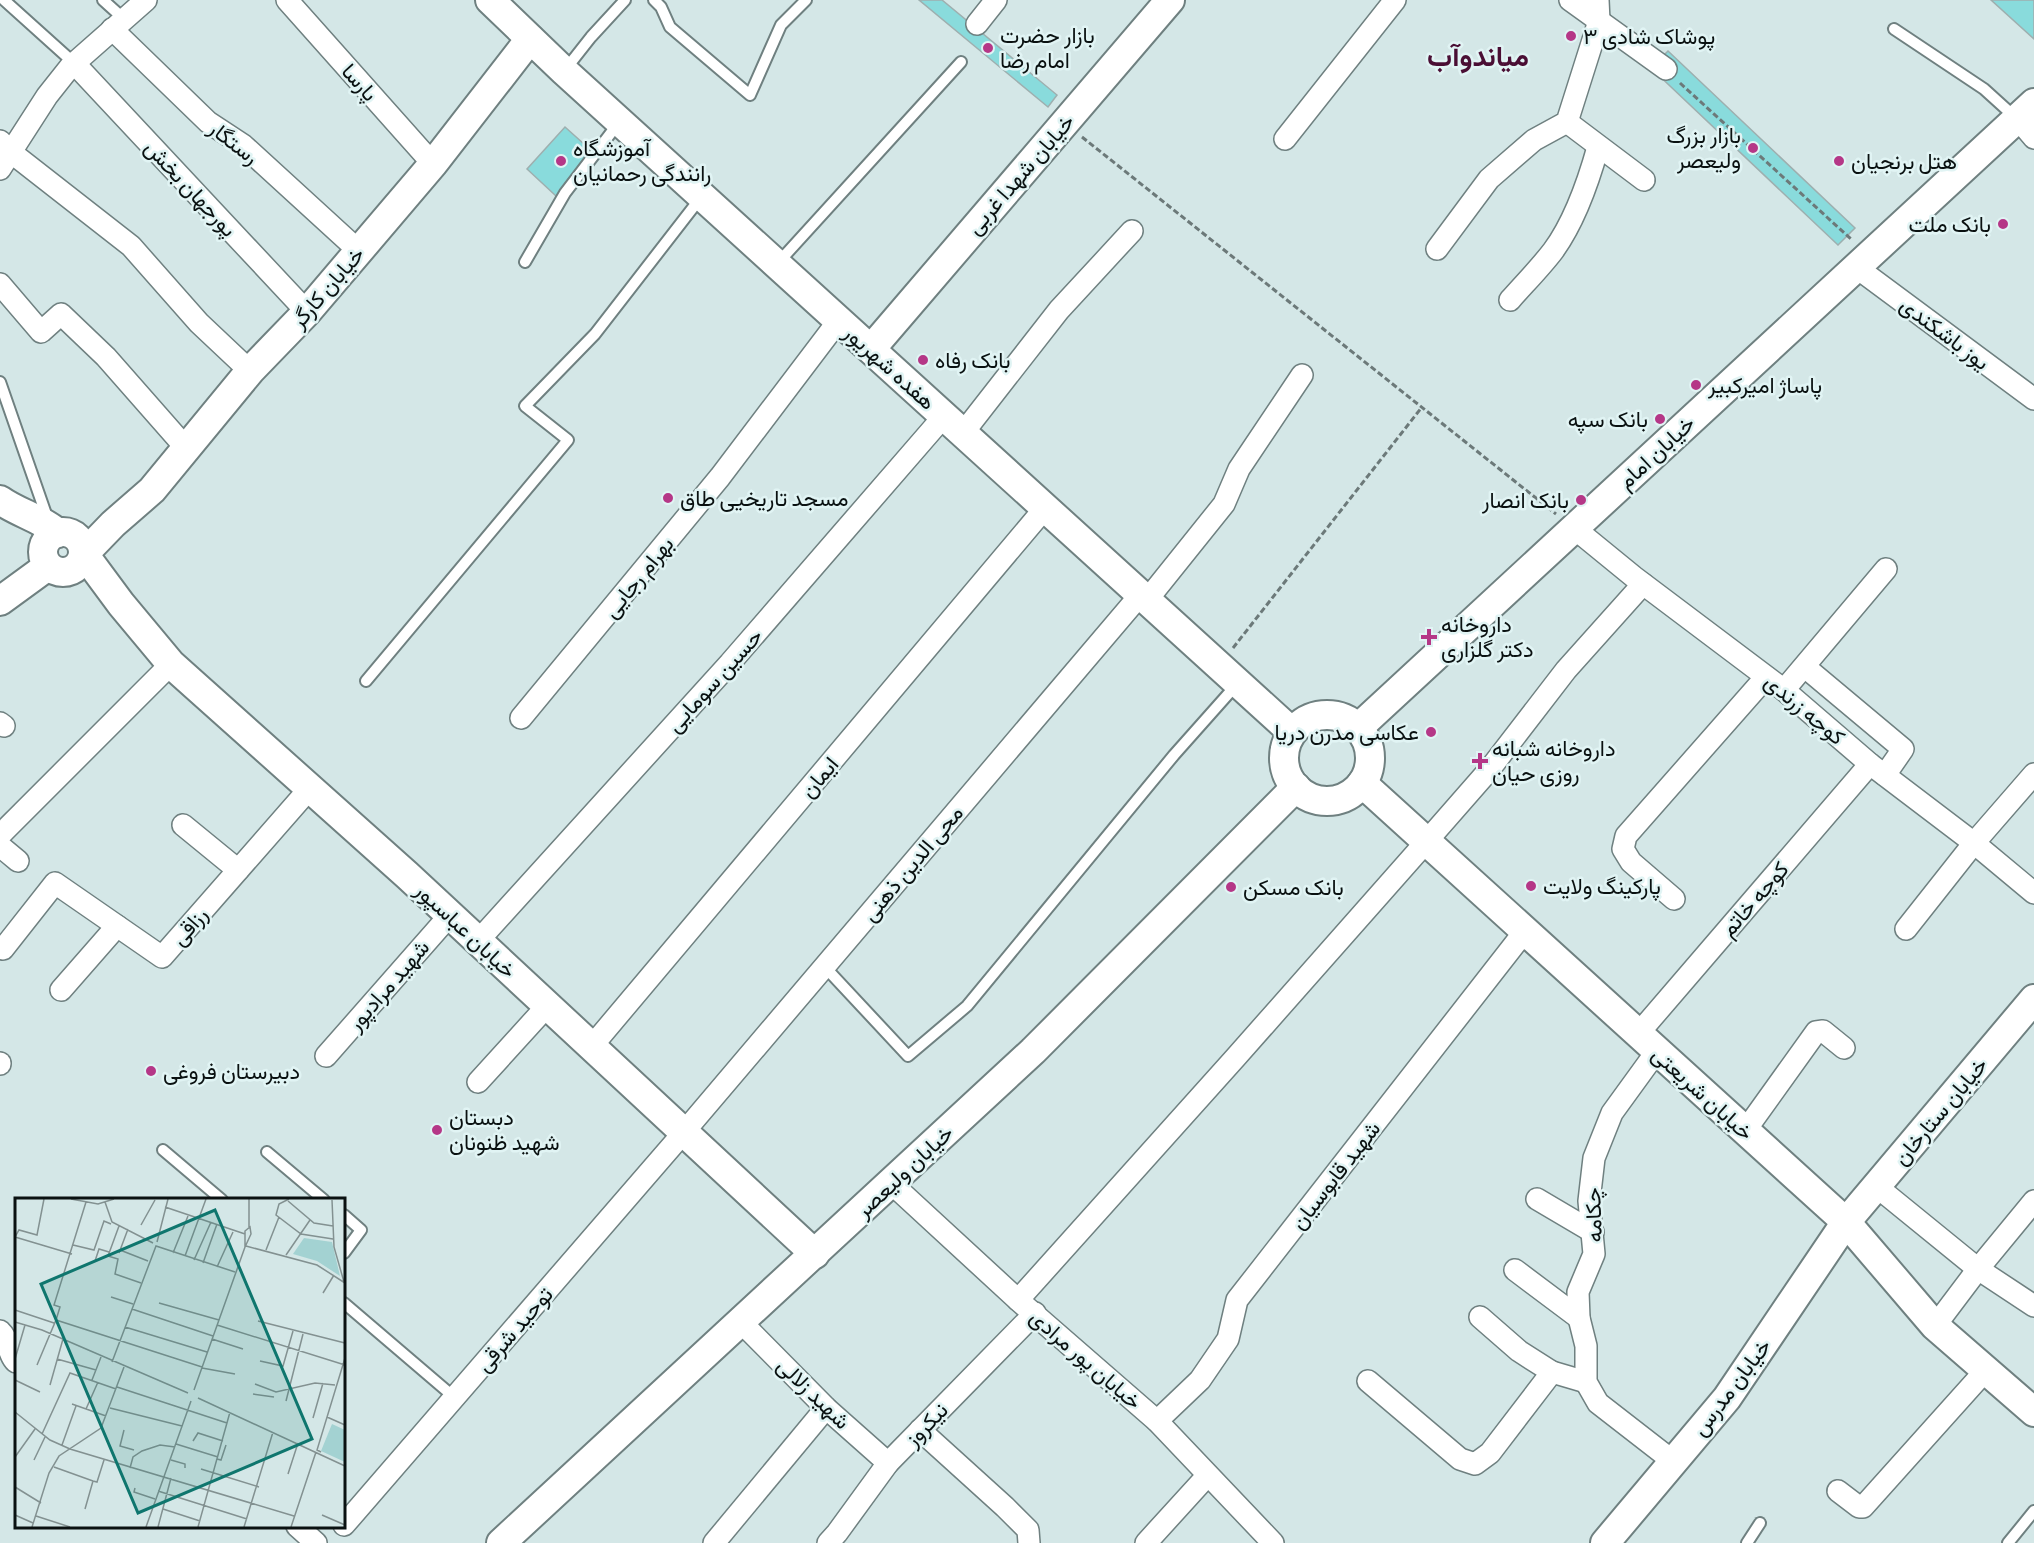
<svg xmlns="http://www.w3.org/2000/svg" width="2034" height="1543" font-family="Commissioner,Vazirmatn,sans-serif">
<style>
.building{fill:#89dbdc;stroke:#9eafaf;stroke-width:1.5}
.lines{fill:none;stroke-linecap:round;stroke-linejoin:round}
.lane-casing{stroke:#6f8080;stroke-width:14}
.street-casing{stroke:#6f8080;stroke-width:24}
.secondary-casing{stroke:#6f8080;stroke-width:32}
.path{stroke:#6c7979;stroke-width:3;stroke-dasharray:6 3;stroke-linecap:butt}
.lane{stroke:#fff;stroke-width:10}
.street{stroke:#fff;stroke-width:21}
.secondary{stroke:#fff;stroke-width:28}
.poi-dot{fill:#b53787;stroke:#e1f4f4;stroke-width:2}
.labels{text-anchor:middle;stroke-width:5;stroke-linejoin:round;paint-order:stroke}
.poi-label{font-size:22px;fill:#0a1111;stroke:#e1f4f4;text-anchor:start}
.street-label{font-size:22px;fill:#0a1111;stroke:#e1f4f4}
.district-label{font-size:28px;font-weight:bold;fill:#4a0e34;stroke:#e1f4f4}
.inset-road{fill:none;stroke:#839191;stroke-width:1.5}
.view{fill:#0f766e;fill-opacity:0.15;stroke:#0f766e;stroke-width:3}
.inset-edge{fill:none;stroke:#0a1111;stroke-width:3}
</style>
<rect width="100%" height="100%" fill="#d4e7e7"/>
<g class="building">
<polygon points="919,0 942,0 1057,95 1048,107"/>
<polygon points="1991,0 2034,0 2034,39"/>
<polygon points="1668,51 1855,228 1838,245 1651,68"/>
<polygon points="565,127 594,153 556,196 527,169"/>
</g>
<g class="lines">
<g class="lane-casing">
<g id="lane">
<polyline points="4,0 74,63"/>
<polyline points="103,0 124,19"/>
<polyline points="654,0 661,7 670,27 750,95 781,25 806,0"/>
<polyline points="1894,29 1984,89 2016,118"/>
<polyline points="565,70 591,37 625,0"/>
<polyline points="525,262 565,193 620,121"/>
<polyline points="777,264 961,62"/>
<polyline points="0,382 48,520"/>
<polyline points="366,681 568,440 525,406 595,334 702,196"/>
<polyline points="824,966 908,1056 967,1006 1174,755 1238,683"/>
<polyline points="163,1150 222,1200"/>
<polyline points="267,1152 324,1200"/>
<polyline points="344,1215 361,1230 344,1253"/>
<polyline points="344,1303 454,1397"/>
<polyline points="1747,1543 1760,1523"/>
<polyline points="2008,1543 2034,1511"/>
</g>
</g>
<g class="street-casing">
<g id="street">
<polyline points="287,0 433,164"/>
<polyline points="1570,0 1666,69"/>
<polyline points="977,24 996,0"/>
<polyline points="112,29 208,122 243,145 359,251"/>
<polyline points="74,63 307,312"/>
<polyline points="2017,118 2034,138"/>
<polyline points="1567,122 1644,180"/>
<polyline points="1285,139 1395,0"/>
<polyline points="0,141 12,153 131,246 199,323 250,371"/>
<polyline points="0,169 47,96 70,67 146,0"/>
<polyline points="1437,249 1489,179 1534,140 1567,122 1599,21 1598,0"/>
<polyline points="1856,267 2034,399"/>
<polyline points="0,284 41,332 61,314 106,357 186,448"/>
<path d="M1510,300C1524,284 1540,268 1553,251C1575,221 1588,183 1598,147"/>
<polyline points="963,433 1059,310 1132,231"/>
<polyline points="1574,528 1634,577 1784,690 1870,764 1974,843 2034,893"/>
<polyline points="1147,600 1224,504 1239,469 1302,375"/>
<polyline points="1805,667 1903,749 1885,775"/>
<polyline points="1784,690 1886,569"/>
<polyline points="521,718 720,477 839,320"/>
<polyline points="0,723 4,726"/>
<polyline points="183,825 238,870"/>
<polyline points="0,835 171,664"/>
<polyline points="0,846 18,861"/>
<polyline points="1674,899 1631,862 1623,849 1626,836 1766,677"/>
<polyline points="1906,929 1974,843 2034,774"/>
<polyline points="478,941 730,663 944,416"/>
<polyline points="0,947 3,949 55,883 162,957 310,788"/>
<polyline points="61,990 117,926"/>
<polyline points="1638,1034 1870,764"/>
<polyline points="592,1046 1045,508"/>
<polyline points="1657,1051 1612,1113 1594,1158 1589,1201 1594,1254 1578,1292 1579,1318 1586,1346 1586,1382 1598,1403 1674,1462"/>
<polyline points="326,1056 450,915"/>
<polyline points="0,1063 0,1064"/>
<polyline points="478,1082 548,1005"/>
<polyline points="1745,1131 1816,1032 1823,1031 1844,1048"/>
<polyline points="891,1183 1018,1300 1157,1421 1273,1543"/>
<polyline points="1876,1186 1978,1269 2034,1306"/>
<polyline points="1537,1199 1593,1232"/>
<polyline points="1515,1270 1579,1318"/>
<polyline points="1018,1300 1236,1057 1426,842 1489,770 1566,670 1643,584"/>
<polyline points="1480,1317 1519,1351 1552,1372 1586,1382"/>
<polyline points="741,1322 826,1408 888,1463"/>
<polyline points="1935,1326 1978,1269 2034,1201"/>
<path d="M0,1331C10,1340 7,1354 16,1362"/>
<polyline points="1368,1381 1460,1459 1475,1464 1490,1453 1552,1372"/>
<polyline points="1157,1421 1200,1380 1228,1339 1237,1300 1525,931"/>
<polyline points="920,1430 1005,1507 1028,1530 1029,1543"/>
<polyline points="1838,1491 1859,1507 1863,1507 1985,1371"/>
<polyline points="344,1525 684,1132 1141,594"/>
<polyline points="297,1526 316,1543"/>
<polyline points="714,1543 826,1408"/>
<polyline points="828,1543 837,1533 888,1463 1035,1313"/>
<polyline points="1146,1543 1207,1476"/>
</g>
</g>
<g class="secondary-casing">
<g id="secondary">
<polyline points="490,0 564,71 1292,732"/>
<polyline points="530,39 433,164 307,312 250,371 152,490 113,524 84,554 121,604 171,664 407,875 815,1254"/>
<polyline points="871,349 1170,0"/>
<path d="M0,500C18,513 41,518 58,533"/>
<circle cx="63" cy="552" r="20"/>
<polyline points="0,601 48,566"/>
<circle cx="1327" cy="758" r="43"/>
<polyline points="1358,728 2034,103"/>
<polyline points="1362,783 1846,1222 1935,1326 2034,1412"/>
<polyline points="501,1543 1033,1051 1296,787"/>
<polyline points="1605,1543 1727,1398 1846,1222 2034,999"/>
</g>
</g>
<g class="path">
<polyline points="1680,83 1852,240"/>
<polyline points="1082,137 1556,514"/>
<polyline points="1233,648 1422,407"/>
</g>
<use href="#lane" class="lane"/>
<use href="#street" class="street"/>
<use href="#secondary" class="secondary"/>
</g>
<g class="poi-dot">
<circle cx="1571" cy="36" r="6"/>
<circle cx="988" cy="48" r="6"/>
<circle cx="1753" cy="148" r="6"/>
<circle cx="561" cy="161" r="6"/>
<circle cx="1839" cy="161" r="6"/>
<circle cx="2003" cy="224" r="6"/>
<circle cx="923" cy="360" r="6"/>
<circle cx="1696" cy="385" r="6"/>
<circle cx="1660" cy="419" r="6"/>
<circle cx="668" cy="498" r="6"/>
<circle cx="1581" cy="500" r="6"/>
<path d="M1426 628h6v6h6v6h-6v6h-6v-6h-6v-6h6z"/>
<circle cx="1431" cy="732" r="6"/>
<path d="M1477 752h6v6h6v6h-6v6h-6v-6h-6v-6h6z"/>
<circle cx="1531" cy="886" r="6"/>
<circle cx="1231" cy="887" r="6"/>
<circle cx="151" cy="1071" r="6"/>
<circle cx="437" cy="1130" r="6"/>
</g>
<g class="labels">
<g class="poi-label">
<text x="1000" y="43">بازار حضرت<tspan x="1000" dy="25">امام رضا</tspan></text>
<text x="1583" y="44">پوشاک شادی ۳</text>
<text x="1741" y="143" text-anchor="end">بازار بزرگ<tspan x="1741" dy="25">ولیعصر</tspan></text>
<text x="573" y="156">آموزشگاه<tspan x="573" dy="25">رانندگی رحمانیان</tspan></text>
<text x="1851" y="169">هتل برنجیان</text>
<text x="1991" y="232" text-anchor="end">بانک ملت</text>
<text x="935" y="368">بانک رفاه</text>
<text x="1708" y="393">پاساژ امیرکبیر</text>
<text x="1648" y="427" text-anchor="end">بانک سپه</text>
<text x="680" y="506">مسجد تاریخیی طاق</text>
<text x="1569" y="508" text-anchor="end">بانک انصار</text>
<text x="1441" y="632">داروخانه<tspan x="1441" dy="25">دکتر گلزاری</tspan></text>
<text x="1419" y="740" text-anchor="end">عکاسی مدرن دریا</text>
<text x="1492" y="756">داروخانه شبانه<tspan x="1492" dy="25">روزی حیان</tspan></text>
<text x="1543" y="894">پارکینگ ولایت</text>
<text x="1243" y="895">بانک مسکن</text>
<text x="163" y="1079">دبیرستان فروغی</text>
<text x="449" y="1125">دبستان<tspan x="449" dy="25">شهید ظنونان</tspan></text>
</g>
<g class="street-label">
<text transform="translate(360 82) rotate(48)" y="8">پارسا</text>
<text transform="translate(234 142) rotate(38)" y="8">رستگار</text>
<text transform="translate(1020 174) rotate(-49)" y="8">خیابان شهدا غربی</text>
<text transform="translate(191 188) rotate(47)" y="8">پورجهان بخش</text>
<text transform="translate(327 287) rotate(-49)" y="8">خیابان کارگر</text>
<text transform="translate(1945 333) rotate(37)" y="8">یوز باشکندی</text>
<text transform="translate(890 367) rotate(42)" y="8">هفده شهریور</text>
<text transform="translate(1656 452) rotate(-43)" y="8">خیابان امام</text>
<text transform="translate(638 577) rotate(-51)" y="8">بهرام رجایی</text>
<text transform="translate(714 680) rotate(-48)" y="8">حسین سومایی</text>
<text transform="translate(1805 709) rotate(40)" y="8">کوچه زرندی</text>
<text transform="translate(819 777) rotate(-50)" y="8">ایمان</text>
<text transform="translate(912 863) rotate(-50)" y="8">محی الدین ذهنی</text>
<text transform="translate(1754 899) rotate(-49)" y="8">کوچه خاتم</text>
<text transform="translate(189 926) rotate(-49)" y="8">رزاقی</text>
<text transform="translate(466 930) rotate(43)" y="8">خیابان عباسپور</text>
<text transform="translate(388 985) rotate(-49)" y="8">شهید مرادپور</text>
<text transform="translate(1703 1093) rotate(42)" y="8">خیابان شریعتی</text>
<text transform="translate(1940 1111) rotate(-50)" y="8">خیابان ستارخان</text>
<text transform="translate(904 1171) rotate(-43)" y="8">خیابان ولیعصر</text>
<text transform="translate(1335 1175) rotate(-52)" y="8">شهید قابوسیان</text>
<text transform="translate(1593 1215) rotate(-92)" y="8">چکامه</text>
<text transform="translate(514 1329) rotate(-49)" y="8">توحید شرقی</text>
<text transform="translate(1086 1359) rotate(41)" y="8">خیابان پور مرادی</text>
<text transform="translate(1731 1387) rotate(-53)" y="8">خیابان مدرس</text>
<text transform="translate(814 1393) rotate(44)" y="8">شهید زلالی</text>
<text transform="translate(926 1424) rotate(-46)" y="8">نیکروز</text>
</g>
<g class="district-label">
<text x="1478" y="66">میاندوآب</text>
</g>
</g>
<g transform="translate(15 1198)">
<rect width="330" height="330" fill="#d4e7e7"/>
<path d="M289,40L317,44L325,78L302,63L278,56ZM317,226L330,232V264L306,253Z" fill="#a3d2d2"/>
<path class="inset-road" d="M56,1L83,6L99,1M274,1L264,6L261,17L286,36L318,41M317,2L319,49L329,84M273,3L299,25L318,28M90,4L97,24L138,45M150,9L230,36M126,27L140,2M104,28L93,58L103,61L100,76L126,85M234,29V1M235,29L236,36L230,49V33ZM0,39L4,32L22,37L29,1M0,39L57,56M142,44L153,1M58,47L79,52L89,23L96,26M231,48L302,67L330,85M105,52L133,63M251,52L264,19M104,55L113,31M158,55L173,18M271,57L295,22M170,58L191,1M179,62L196,24M80,63L84,51L94,54M188,65L202,26M202,69L218,34M308,95L319,77M96,99L118,106M144,105L204,122M117,111L198,138M0,112L39,125M41,122L45,109L39,107L71,4M243,123L330,145M0,124L27,132L173,195M202,127L330,167M110,129L192,154M197,141L228,151M0,161L10,127M42,161L81,172M245,163L268,168L278,133M97,164L141,48L220,74M22,167L41,122L187,169M187,170L220,176M0,182L25,194M77,182L86,159M240,186L261,194L300,185L320,187M35,187L48,141M102,189L212,225M179,192L230,49M238,196L259,199M183,200L330,268M271,203L288,136M57,206L91,218M95,210L167,228M71,211L83,184M0,214L35,242L55,251L279,318M312,219L330,227M298,220L308,185M109,232L105,248L119,252M27,236L55,175L101,191M178,243L183,235L208,243M161,246L203,259M47,247L61,208M306,254L302,252L330,160M0,259L20,231M202,261L206,262L211,247M19,262L30,239M156,262L170,266V270M39,269L78,283M115,270L118,259L127,253L145,247L160,249M186,271L244,289M273,276L283,245M78,283L82,284L89,262M0,289L26,305M120,290L119,294L140,301M143,293L232,321M70,311L78,283M148,311L185,323M0,317L18,325M307,317L330,327M21,318L55,329M17,329L34,275L44,258L86,230L109,169M131,329L176,203M143,329L156,280M183,329L215,214M229,329L258,234M276,329L301,254"/>
<path class="view" d="M200,12L297,241L123,315L26,86Z"/>
<rect width="330" height="330" class="inset-edge"/>
</g>
</svg>
